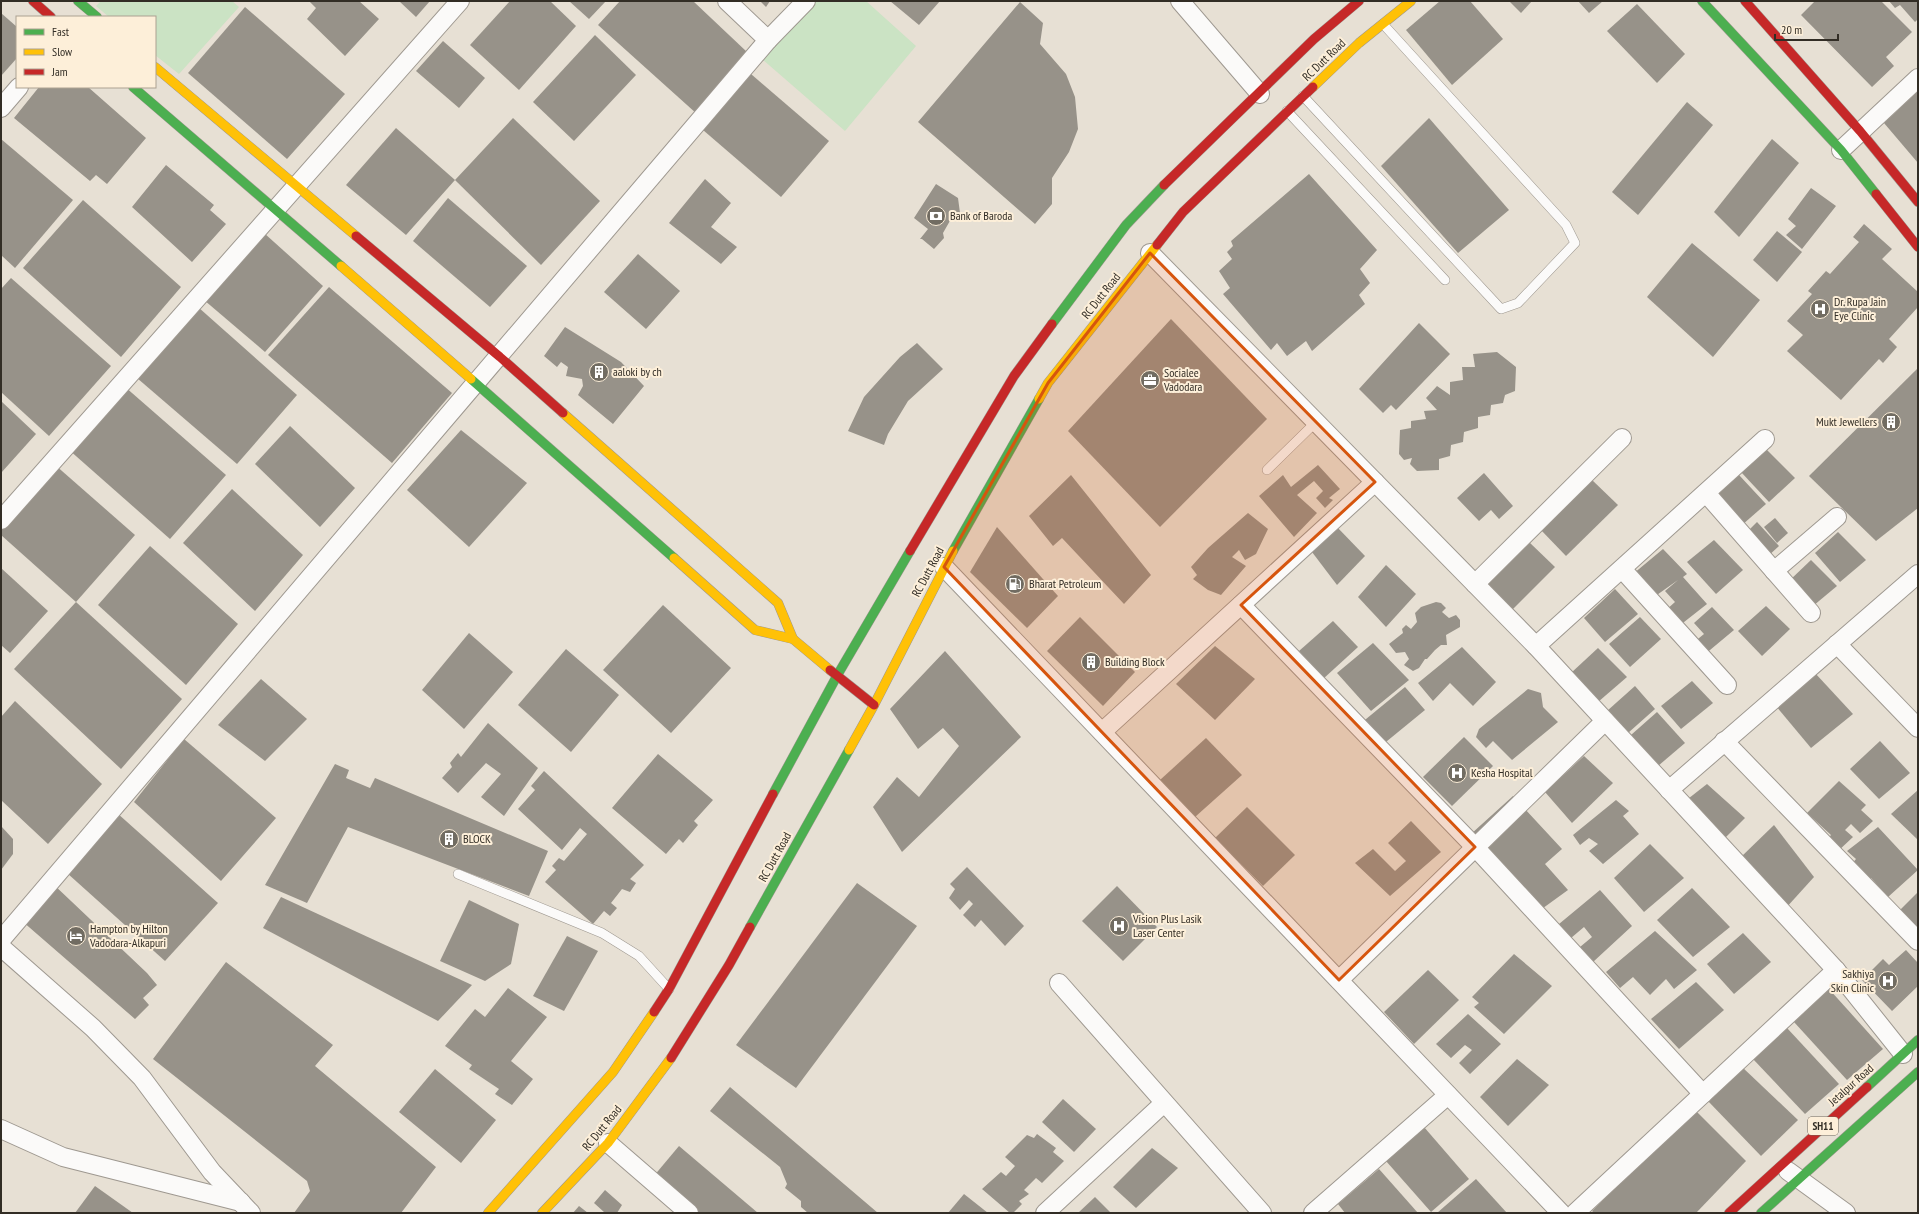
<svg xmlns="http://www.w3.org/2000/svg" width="1919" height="1214" font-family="'PT Sans Narrow',sans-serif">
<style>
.green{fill:#cbe3c4}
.building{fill:#979289}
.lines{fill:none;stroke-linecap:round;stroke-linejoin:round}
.lane-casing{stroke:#9e9890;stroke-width:10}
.street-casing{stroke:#9e9890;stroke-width:20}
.fast-casing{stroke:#9e9890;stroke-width:10}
.slow-casing{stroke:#9e9890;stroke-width:10}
.jam-casing{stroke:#9e9890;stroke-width:10}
.lane{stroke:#fbfaf9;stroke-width:9}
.street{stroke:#fbfaf9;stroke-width:18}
.fast{stroke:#4caf50;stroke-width:9}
.slow{stroke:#ffc107;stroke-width:9}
.jam{stroke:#c62828;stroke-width:9}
.marked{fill:#d6550e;fill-opacity:0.2;stroke:#d6550e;stroke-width:3;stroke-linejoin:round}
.labels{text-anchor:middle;stroke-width:4;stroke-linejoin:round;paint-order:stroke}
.shield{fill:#fdefd9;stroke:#6f675b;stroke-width:1}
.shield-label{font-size:11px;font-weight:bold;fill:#322d25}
.street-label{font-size:12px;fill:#322d25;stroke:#fdefd9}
.poi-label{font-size:12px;fill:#322d25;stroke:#fdefd9;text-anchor:start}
</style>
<rect width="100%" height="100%" fill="#e7e0d4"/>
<g class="green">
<polygon points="101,1 232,1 239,7 179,74 155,55 155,17 109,17 96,6"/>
<polygon points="815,1 866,1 916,46 845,131 762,59"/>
</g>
<g class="building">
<polygon points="309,1 359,1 379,19 345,56 307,19 316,8"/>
<polygon points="399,1 430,1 416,17"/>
<polygon points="510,1 550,1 576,26 519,90 470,45"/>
<polygon points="569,1 606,1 589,19"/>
<polygon points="620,1 693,1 747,52 697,114 598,25"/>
<polygon points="760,1 770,1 766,7"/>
<polygon points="890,1 940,1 919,25"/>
<polygon points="1440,1 1470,1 1503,39 1452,85 1406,30"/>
<polygon points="1509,1 1532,1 1521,13"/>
<polygon points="1578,1 1603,1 1589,13"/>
<polygon points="1815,1 1881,1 1912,32 1886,57 1894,66 1872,87 1801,15"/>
<polygon points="1889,1 1918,1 1918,19 1915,22 1900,5 1895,8"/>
<polygon points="1020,2 1043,23 1040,44 1066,74 1075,97 1078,129 1069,152 1052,178 1052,204 1035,224 918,122"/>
<polygon points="1637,4 1685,54 1657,83 1607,31"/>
<polygon points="245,7 345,94 287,159 188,73"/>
<polygon points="1,13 17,27 17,58 1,76"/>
<polygon points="595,35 636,75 574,141 533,102"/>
<polygon points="443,41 485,78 459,108 416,71"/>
<polygon points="751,74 829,141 781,197 703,130"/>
<polygon points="39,87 88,87 146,138 107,184 96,175 90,181 14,118"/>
<polygon points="1918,91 1918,163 1884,123"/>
<polygon points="1687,102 1713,125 1638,215 1612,192"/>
<polygon points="513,118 600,201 541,265 455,180"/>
<polygon points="1429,118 1509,210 1458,253 1381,166"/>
<polygon points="396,128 455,180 406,235 346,185"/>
<polygon points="1,139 73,200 15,268 1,255"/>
<polygon points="1772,139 1799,163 1739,237 1714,212"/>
<polygon points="166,165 214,205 210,210 226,224 192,262 132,207"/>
<polygon points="1309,174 1377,250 1360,269 1370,283 1359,295 1365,304 1312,351 1306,341 1287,356 1277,343 1271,350 1223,294 1230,288 1219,271 1232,259 1227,252 1233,246 1231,241"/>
<polygon points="705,179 731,203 711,227 737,247 721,264 669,223"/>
<polygon points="936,184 958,198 960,213 951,219 943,233 944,238 934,249 922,239 920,239 928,229 914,218"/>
<polygon points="1811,188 1836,206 1802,249 1786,235 1796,226 1788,219"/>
<polygon points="448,198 527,266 490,307 413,241"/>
<polygon points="83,200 181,287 121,357 23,268"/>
<polygon points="1864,224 1892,249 1882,259 1918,292 1918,307 1889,339 1897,347 1883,363 1879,359 1841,400 1787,351 1803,335 1787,321 1812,294 1808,291 1826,271 1830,274 1859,242 1853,237"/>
<polygon points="1777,231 1802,252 1777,282 1753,260"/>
<polygon points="264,233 323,286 265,352 204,300"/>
<polygon points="1692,243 1760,300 1713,357 1647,297"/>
<polygon points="638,254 680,291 646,329 604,292"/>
<polygon points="11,278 111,366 49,436 1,392 1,289"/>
<polygon points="329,287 452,393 392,463 268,355"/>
<polygon points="198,307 297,395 237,464 137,378"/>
<polygon points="1171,319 1267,419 1160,527 1068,431"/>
<polygon points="1419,323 1450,354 1396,410 1391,405 1383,413 1359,389"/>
<polygon points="565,327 621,362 644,386 613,424 578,395 583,386 582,379 566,376 568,367 561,362 557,367 544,356"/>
<polygon points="917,343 943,369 908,401 888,434 884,445 848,431 864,397 900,357"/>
<polygon points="1497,352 1516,367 1515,391 1505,395 1503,403 1491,405 1490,415 1478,417 1478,428 1464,432 1463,442 1451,445 1450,456 1439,459 1439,470 1417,471 1410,464 1412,458 1404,460 1399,454 1400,430 1411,428 1411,421 1426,419 1424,411 1437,410 1426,398 1437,386 1450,395 1450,382 1463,380 1462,367 1475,367 1473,354"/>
<polygon points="1918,368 1918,508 1876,541 1809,476"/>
<polygon points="124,386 226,475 170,539 68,449"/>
<polygon points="1,401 36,434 1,473"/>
<polygon points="290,426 355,488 320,527 255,464"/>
<polygon points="461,430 527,483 469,547 407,490"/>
<polygon points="1766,449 1795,478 1769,502 1741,472"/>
<polygon points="54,464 135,535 76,602 1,535 1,523"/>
<polygon points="1318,465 1340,489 1329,498 1333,500 1325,508 1316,498 1323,491 1314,481 1297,495 1317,513 1294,537 1259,496 1283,475 1291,487"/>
<polygon points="1484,473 1513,506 1499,519 1491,510 1479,521 1457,498"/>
<polygon points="1071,475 1151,575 1124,604 1062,538 1053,546 1029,516"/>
<polygon points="1739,475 1766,504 1742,525 1717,495"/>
<polygon points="1591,479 1618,505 1566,556 1540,529"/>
<polygon points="232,489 303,555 255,611 183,543"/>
<polygon points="1248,513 1268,529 1256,554 1245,560 1239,550 1232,557 1246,566 1221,595 1208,590 1193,579 1197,575 1191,567 1208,548"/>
<polygon points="1775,518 1788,533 1777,543 1764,527"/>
<polygon points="1757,522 1779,546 1767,557 1746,533"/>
<polygon points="1336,526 1365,556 1337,585 1312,552"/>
<polygon points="997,527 1058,596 1027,628 970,572"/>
<polygon points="1838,532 1866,560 1840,582 1815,553"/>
<polygon points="1714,540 1743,570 1716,594 1687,562"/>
<polygon points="1528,541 1555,567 1512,610 1487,584"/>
<polygon points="150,546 238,624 186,685 98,605"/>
<polygon points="1663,549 1687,574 1683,577 1707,604 1679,626 1665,611 1675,602 1665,591 1678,580 1654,597 1633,574"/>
<polygon points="1811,560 1837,586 1813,606 1789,581"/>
<polygon points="1386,565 1416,594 1386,627 1358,597"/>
<polygon points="1,568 48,611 10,653 1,645"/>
<polygon points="1615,589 1638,614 1605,642 1584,618"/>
<polygon points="76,602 182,699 121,769 14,669"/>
<polygon points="1436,602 1441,603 1446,608 1442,612 1449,618 1456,615 1460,620 1460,627 1446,635 1447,645 1441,645 1435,650 1427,659 1425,659 1419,668 1413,671 1404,665 1409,659 1405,652 1396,653 1389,644 1403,633 1402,629 1406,625 1411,629 1417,622 1415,613 1421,607"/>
<polygon points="663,605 731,668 671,733 603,670"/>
<polygon points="1766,606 1790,629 1762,656 1738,631"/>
<polygon points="1712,607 1734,630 1704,655 1693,643 1704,634 1694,623"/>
<polygon points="1080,617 1135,672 1103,706 1047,651"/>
<polygon points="1640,617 1661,639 1630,667 1609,644"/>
<polygon points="1333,621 1358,647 1323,679 1299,651"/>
<polygon points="469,633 513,672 464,729 422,690"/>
<polygon points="1373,643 1409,680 1371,711 1337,673"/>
<polygon points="1215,646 1255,679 1215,720 1176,684"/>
<polygon points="1462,647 1496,682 1473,706 1450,683 1433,701 1418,683"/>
<polygon points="1598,648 1627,677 1598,702 1571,673"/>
<polygon points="566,649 619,695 571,752 518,705"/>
<polygon points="945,651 1021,737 902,852 873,807 897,777 919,797 959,746 943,728 918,749 890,709"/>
<polygon points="1815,673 1853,714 1811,748 1776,706"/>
<polygon points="261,679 307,719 265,761 218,725"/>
<polygon points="1692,681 1713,703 1681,729 1661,706"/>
<polygon points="1635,686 1655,709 1628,733 1607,711"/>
<polygon points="1405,687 1425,710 1381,746 1360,724"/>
<polygon points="1528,689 1541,693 1543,707 1558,722 1512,760 1493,741 1486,748 1476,737 1479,729"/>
<polygon points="15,701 102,784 48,844 1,800 1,717"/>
<polygon points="1657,712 1685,743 1658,766 1631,735"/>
<polygon points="488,723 538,768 504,816 481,797 501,774 486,763 458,793 442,778 452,767 450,763 458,753 461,757"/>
<polygon points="1464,737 1493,766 1452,806 1423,777"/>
<polygon points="1206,738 1242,775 1195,817 1160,780"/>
<polygon points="184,739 276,818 221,881 134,802"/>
<polygon points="1880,741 1910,773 1879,799 1850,769"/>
<polygon points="658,754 713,800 694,821 698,825 683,843 679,839 666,854 612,808"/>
<polygon points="1584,756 1613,783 1572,823 1545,792"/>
<polygon points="335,764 349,770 346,778 370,788 375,778 548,851 529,896 348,827 307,903 265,885"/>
<polygon points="544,771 644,865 630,879 636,883 630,892 622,889 611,903 617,908 610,916 604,911 593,924 545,882 556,870 552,866 559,858 564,861 587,834 580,828 562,850 518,809 535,790 531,786"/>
<polygon points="1839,781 1866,805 1861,810 1873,821 1860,833 1851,824 1845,830 1853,837 1837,852 1826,841 1831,835 1807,813"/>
<polygon points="1707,784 1745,818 1722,841 1684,802"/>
<polygon points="1918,790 1918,840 1891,814"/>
<polygon points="1513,796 1562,849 1545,864 1568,890 1539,911 1471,834"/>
<polygon points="1616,800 1629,811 1623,816 1639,834 1603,864 1589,851 1598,844 1589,838 1580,845 1573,835"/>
<polygon points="1247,807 1295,855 1263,886 1215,838"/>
<polygon points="117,813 218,903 165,961 67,873"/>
<polygon points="1411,821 1441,852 1390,896 1355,863 1373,849 1395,871 1406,861 1388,843"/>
<polygon points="1774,825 1814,877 1785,909 1740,858"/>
<polygon points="1,826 13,839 13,854 1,870"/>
<polygon points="1878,827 1918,870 1888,897 1871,878 1867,883 1850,866 1856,859 1847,851"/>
<polygon points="1650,844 1684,878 1644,912 1614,878"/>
<polygon points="967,867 1024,926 1005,946 981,920 975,927 963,915 973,904 969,900 960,910 949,898 955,889 950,884"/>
<polygon points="52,883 147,973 157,985 143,998 149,1005 135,1019 22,921"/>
<polygon points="857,883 917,926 796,1088 736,1045"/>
<polygon points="1117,886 1157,927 1123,961 1082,921"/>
<polygon points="1692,888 1730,927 1693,957 1657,920"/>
<polygon points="1600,890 1632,926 1593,962 1580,947 1592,937 1584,927 1571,938 1559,924"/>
<polygon points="1918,892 1918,937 1896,914"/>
<polygon points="281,897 472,985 438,1021 263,928"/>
<polygon points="469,900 519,924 511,964 485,981 440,961"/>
<polygon points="1655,931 1697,970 1674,989 1666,979 1650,995 1633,977 1620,988 1606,972"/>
<polygon points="1743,933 1771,962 1734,994 1707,964"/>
<polygon points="567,936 598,951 564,1011 533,996"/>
<polygon points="1906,950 1918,963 1918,986 1892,1011 1862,980 1883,959 1889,965"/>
<polygon points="1514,954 1552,986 1504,1034 1474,1007 1479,1003 1472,997"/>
<polygon points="226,962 333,1045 315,1066 436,1167 401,1213 294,1213 310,1191 307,1181 153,1059"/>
<polygon points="1428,970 1459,1000 1414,1044 1384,1012"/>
<polygon points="1696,982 1724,1010 1679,1049 1651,1019"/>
<polygon points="508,988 547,1017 511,1061 533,1079 512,1105 495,1094 499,1089 469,1069 472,1065 445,1046 475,1009 485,1017"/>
<polygon points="1829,989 1883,1049 1847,1080 1794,1022"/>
<polygon points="1468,1014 1501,1044 1470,1074 1459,1063 1472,1050 1465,1045 1451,1058 1436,1044"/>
<polygon points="1787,1028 1839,1084 1805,1114 1753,1059"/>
<polygon points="1517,1059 1549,1085 1508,1126 1480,1097"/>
<polygon points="1741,1066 1798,1120 1761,1156 1707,1100"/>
<polygon points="435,1069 496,1120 461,1163 399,1112"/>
<polygon points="730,1087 878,1213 808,1213 801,1207 801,1201 785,1188 787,1184 780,1167 710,1111"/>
<polygon points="1063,1099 1096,1129 1074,1152 1042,1122"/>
<polygon points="1694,1109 1746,1161 1696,1213 1594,1213 1592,1211"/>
<polygon points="1424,1127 1469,1179 1431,1212 1386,1161"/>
<polygon points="1037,1134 1056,1148 1053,1152 1064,1161 1042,1183 1036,1178 1024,1190 1029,1194 1019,1201 1022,1204 1013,1213 1010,1213 982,1189 1001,1172 1006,1176 1015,1166 1005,1157 1027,1135 1034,1138"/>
<polygon points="679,1146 758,1213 695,1213 653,1177"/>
<polygon points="1152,1148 1178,1168 1136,1208 1113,1187"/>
<polygon points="1379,1169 1418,1213 1345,1213 1338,1204"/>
<polygon points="1476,1179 1507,1213 1437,1213"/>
<polygon points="95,1186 133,1213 75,1213"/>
<polygon points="605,1190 622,1205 617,1213 603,1213 604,1212 594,1203"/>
<polygon points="964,1194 988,1213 948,1213"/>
<polygon points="1095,1197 1111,1213 1078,1213"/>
<polygon points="579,1206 588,1213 573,1213"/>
</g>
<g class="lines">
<g class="lane-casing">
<g id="lane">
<polyline points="1303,96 1501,309 1518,303 1575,243 1566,225 1383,24"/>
<polyline points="1287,111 1445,280"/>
<polyline points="1267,470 1316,422"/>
<polyline points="458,874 602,933 639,956 669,989"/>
</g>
</g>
<g class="street-casing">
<g id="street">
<polyline points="727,1 768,40"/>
<polyline points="1180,1 1260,94"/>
<polyline points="1,108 19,87"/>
<polyline points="1841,150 1918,78"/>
<polyline points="1150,253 1536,646 1836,970 1903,1054"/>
<polyline points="1706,493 1811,613"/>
<polyline points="1,520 460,1"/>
<polyline points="944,567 1561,1213"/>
<polyline points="1622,569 1727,685"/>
<polyline points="1774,571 1837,517"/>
<polyline points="1475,584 1622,438"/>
<polyline points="1241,605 1475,847 1703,1094"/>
<polyline points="1837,644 1918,728"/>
<polyline points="1536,646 1765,439"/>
<polyline points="1102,732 1375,482"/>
<polyline points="1724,741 1918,941"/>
<polyline points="1669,790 1918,574"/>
<polyline points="1,940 768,40 806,1"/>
<polyline points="1,947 93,1028 142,1078 212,1172 251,1213"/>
<polyline points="1339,980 1605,721"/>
<polyline points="1059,983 1262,1213"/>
<polyline points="1,1129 63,1157 241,1202"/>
<polyline points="608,1143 689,1213"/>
<polyline points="1788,1171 1846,1213"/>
<polyline points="1045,1213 1164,1103"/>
<polyline points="1313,1213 1448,1095"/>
<polyline points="1575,1213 1836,970"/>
</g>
</g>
<g class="fast-casing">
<g id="fast">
<polyline points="78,1 97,17"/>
<polyline points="1702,1 1841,150 1876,194"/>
<polyline points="133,87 341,266"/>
<polyline points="1052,324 1126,225 1164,185"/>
<polyline points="471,379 674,558"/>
<polyline points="953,551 1039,399"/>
<polyline points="773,794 838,674 910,551"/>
<polyline points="750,927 849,750"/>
<polyline points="1867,1087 1918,1040"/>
<polyline points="1761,1213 1918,1072"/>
</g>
</g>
<g class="slow-casing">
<g id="slow">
<polyline points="155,67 356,236"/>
<polyline points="1313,87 1359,43 1411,1"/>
<polyline points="341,266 471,379"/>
<polyline points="1039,399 1048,383 1157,245"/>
<polyline points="563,413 778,603 793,639"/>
<polyline points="674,558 755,630 793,639 830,670"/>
<polyline points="849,750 874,705 953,551"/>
<polyline points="488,1213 613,1072 654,1012"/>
<polyline points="542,1213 608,1143 671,1058"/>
</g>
</g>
<g class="jam-casing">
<g id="jam">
<polyline points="33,1 51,17"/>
<polyline points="1745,1 1860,131 1918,202"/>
<polyline points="1164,185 1314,39 1359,1"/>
<polyline points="1876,194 1918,247"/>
<polyline points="356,236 500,357 563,413"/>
<polyline points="1157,245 1183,212 1313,87"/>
<polyline points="910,551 1014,376 1052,324"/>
<polyline points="830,670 874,705"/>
<polyline points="654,1012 669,989 773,794"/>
<polyline points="671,1058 729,965 750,927"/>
<polyline points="1729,1213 1867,1087"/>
</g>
</g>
<use href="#lane" class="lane"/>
<use href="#street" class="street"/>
<use href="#fast" class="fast"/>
<use href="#slow" class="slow"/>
<use href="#jam" class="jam"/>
</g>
<path class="marked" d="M1150,253L1375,482L1241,605L1475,847L1339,980L944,567L1048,383Z"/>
<defs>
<g id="bank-disc" transform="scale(1)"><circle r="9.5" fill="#716c62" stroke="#fdefd9"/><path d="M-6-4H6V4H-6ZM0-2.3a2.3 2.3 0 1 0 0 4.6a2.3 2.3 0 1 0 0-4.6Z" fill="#fff"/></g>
<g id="hospital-disc" transform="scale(1)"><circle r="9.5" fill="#716c62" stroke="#fdefd9"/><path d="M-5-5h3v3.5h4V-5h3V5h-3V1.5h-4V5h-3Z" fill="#fff"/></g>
<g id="building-disc" transform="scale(1)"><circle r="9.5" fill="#716c62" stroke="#fdefd9"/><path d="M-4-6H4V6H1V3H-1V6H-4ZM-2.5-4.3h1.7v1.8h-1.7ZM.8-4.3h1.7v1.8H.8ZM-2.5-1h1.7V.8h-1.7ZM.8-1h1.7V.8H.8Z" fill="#fff"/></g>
<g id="office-disc" transform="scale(1)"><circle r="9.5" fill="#716c62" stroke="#fdefd9"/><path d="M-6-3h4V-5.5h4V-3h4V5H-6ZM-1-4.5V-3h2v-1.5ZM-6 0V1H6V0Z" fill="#fff"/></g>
<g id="fuel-disc" transform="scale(1)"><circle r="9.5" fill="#716c62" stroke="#fdefd9"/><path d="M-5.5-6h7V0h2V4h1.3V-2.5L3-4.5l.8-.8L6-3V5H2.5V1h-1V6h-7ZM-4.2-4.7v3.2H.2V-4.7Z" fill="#fff"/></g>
<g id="hotel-disc" transform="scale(1)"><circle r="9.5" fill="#716c62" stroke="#fdefd9"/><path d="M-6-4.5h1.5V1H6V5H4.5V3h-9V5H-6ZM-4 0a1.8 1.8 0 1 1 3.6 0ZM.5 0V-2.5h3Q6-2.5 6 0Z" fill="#fff"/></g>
</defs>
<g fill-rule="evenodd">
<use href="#bank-disc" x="936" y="216"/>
<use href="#hospital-disc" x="1820" y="309"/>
<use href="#building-disc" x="599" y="372"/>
<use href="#office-disc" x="1150" y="380"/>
<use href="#building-disc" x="1891" y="422"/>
<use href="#fuel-disc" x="1015" y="584"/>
<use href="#building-disc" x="1091" y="662"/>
<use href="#hospital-disc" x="1457" y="773"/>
<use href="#building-disc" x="449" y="839"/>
<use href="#hospital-disc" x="1119" y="926"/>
<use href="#hotel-disc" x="76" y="936"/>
<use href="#hospital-disc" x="1888" y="981"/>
</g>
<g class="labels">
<rect class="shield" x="1808" y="1117" width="30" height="18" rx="3"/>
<g class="shield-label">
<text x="1823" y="1130">SH11</text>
</g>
<g class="street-label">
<text transform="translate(1324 60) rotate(-44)" y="4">RC Dutt Road</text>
<text transform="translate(1101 296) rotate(-52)" y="4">RC Dutt Road</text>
<text transform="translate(928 572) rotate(-62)" y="4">RC Dutt Road</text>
<text transform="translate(775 857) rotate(-61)" y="4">RC Dutt Road</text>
<text transform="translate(1851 1085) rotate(-42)" y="4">Jetalpur Road</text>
<text transform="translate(602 1128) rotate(-51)" y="4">RC Dutt Road</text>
</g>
<g class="poi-label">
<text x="950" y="220">Bank of Baroda</text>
<text x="1834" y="306">Dr. Rupa Jain<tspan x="1834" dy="14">Eye Clinic</tspan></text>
<text x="613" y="376">aaloki by ch</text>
<text x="1164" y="377">Socialee<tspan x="1164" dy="14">Vadodara</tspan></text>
<text x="1877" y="426" text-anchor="end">Mukt Jewellers</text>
<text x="1029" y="588">Bharat Petroleum</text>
<text x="1105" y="666">Building Block</text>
<text x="1471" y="777">Kesha Hospital</text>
<text x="463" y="843">BLOCK</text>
<text x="1133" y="923">Vision Plus Lasik<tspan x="1133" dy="14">Laser Center</tspan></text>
<text x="90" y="933">Hampton by Hilton<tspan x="90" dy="14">Vadodara-Alkapuri</tspan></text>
<text x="1874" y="978" text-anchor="end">Sakhiya<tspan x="1874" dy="14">Skin Clinic</tspan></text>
</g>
</g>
<rect width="1919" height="1214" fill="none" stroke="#322d25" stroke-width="4"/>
<rect x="16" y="16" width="140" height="72" fill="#fdefd9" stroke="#aca191"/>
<rect x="24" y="29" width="20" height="6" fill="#4caf50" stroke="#aca191"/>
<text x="52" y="36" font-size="12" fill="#322d25">Fast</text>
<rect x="24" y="49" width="20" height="6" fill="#ffc107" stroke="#aca191"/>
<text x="52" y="56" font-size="12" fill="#322d25">Slow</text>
<rect x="24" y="69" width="20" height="6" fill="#c62828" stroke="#aca191"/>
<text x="52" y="76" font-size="12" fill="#322d25">Jam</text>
<path d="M1775 34v6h63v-6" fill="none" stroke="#322d25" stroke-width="2"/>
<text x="1781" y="34" font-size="12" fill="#322d25" stroke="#fdefd9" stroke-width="3" paint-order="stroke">20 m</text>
</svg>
